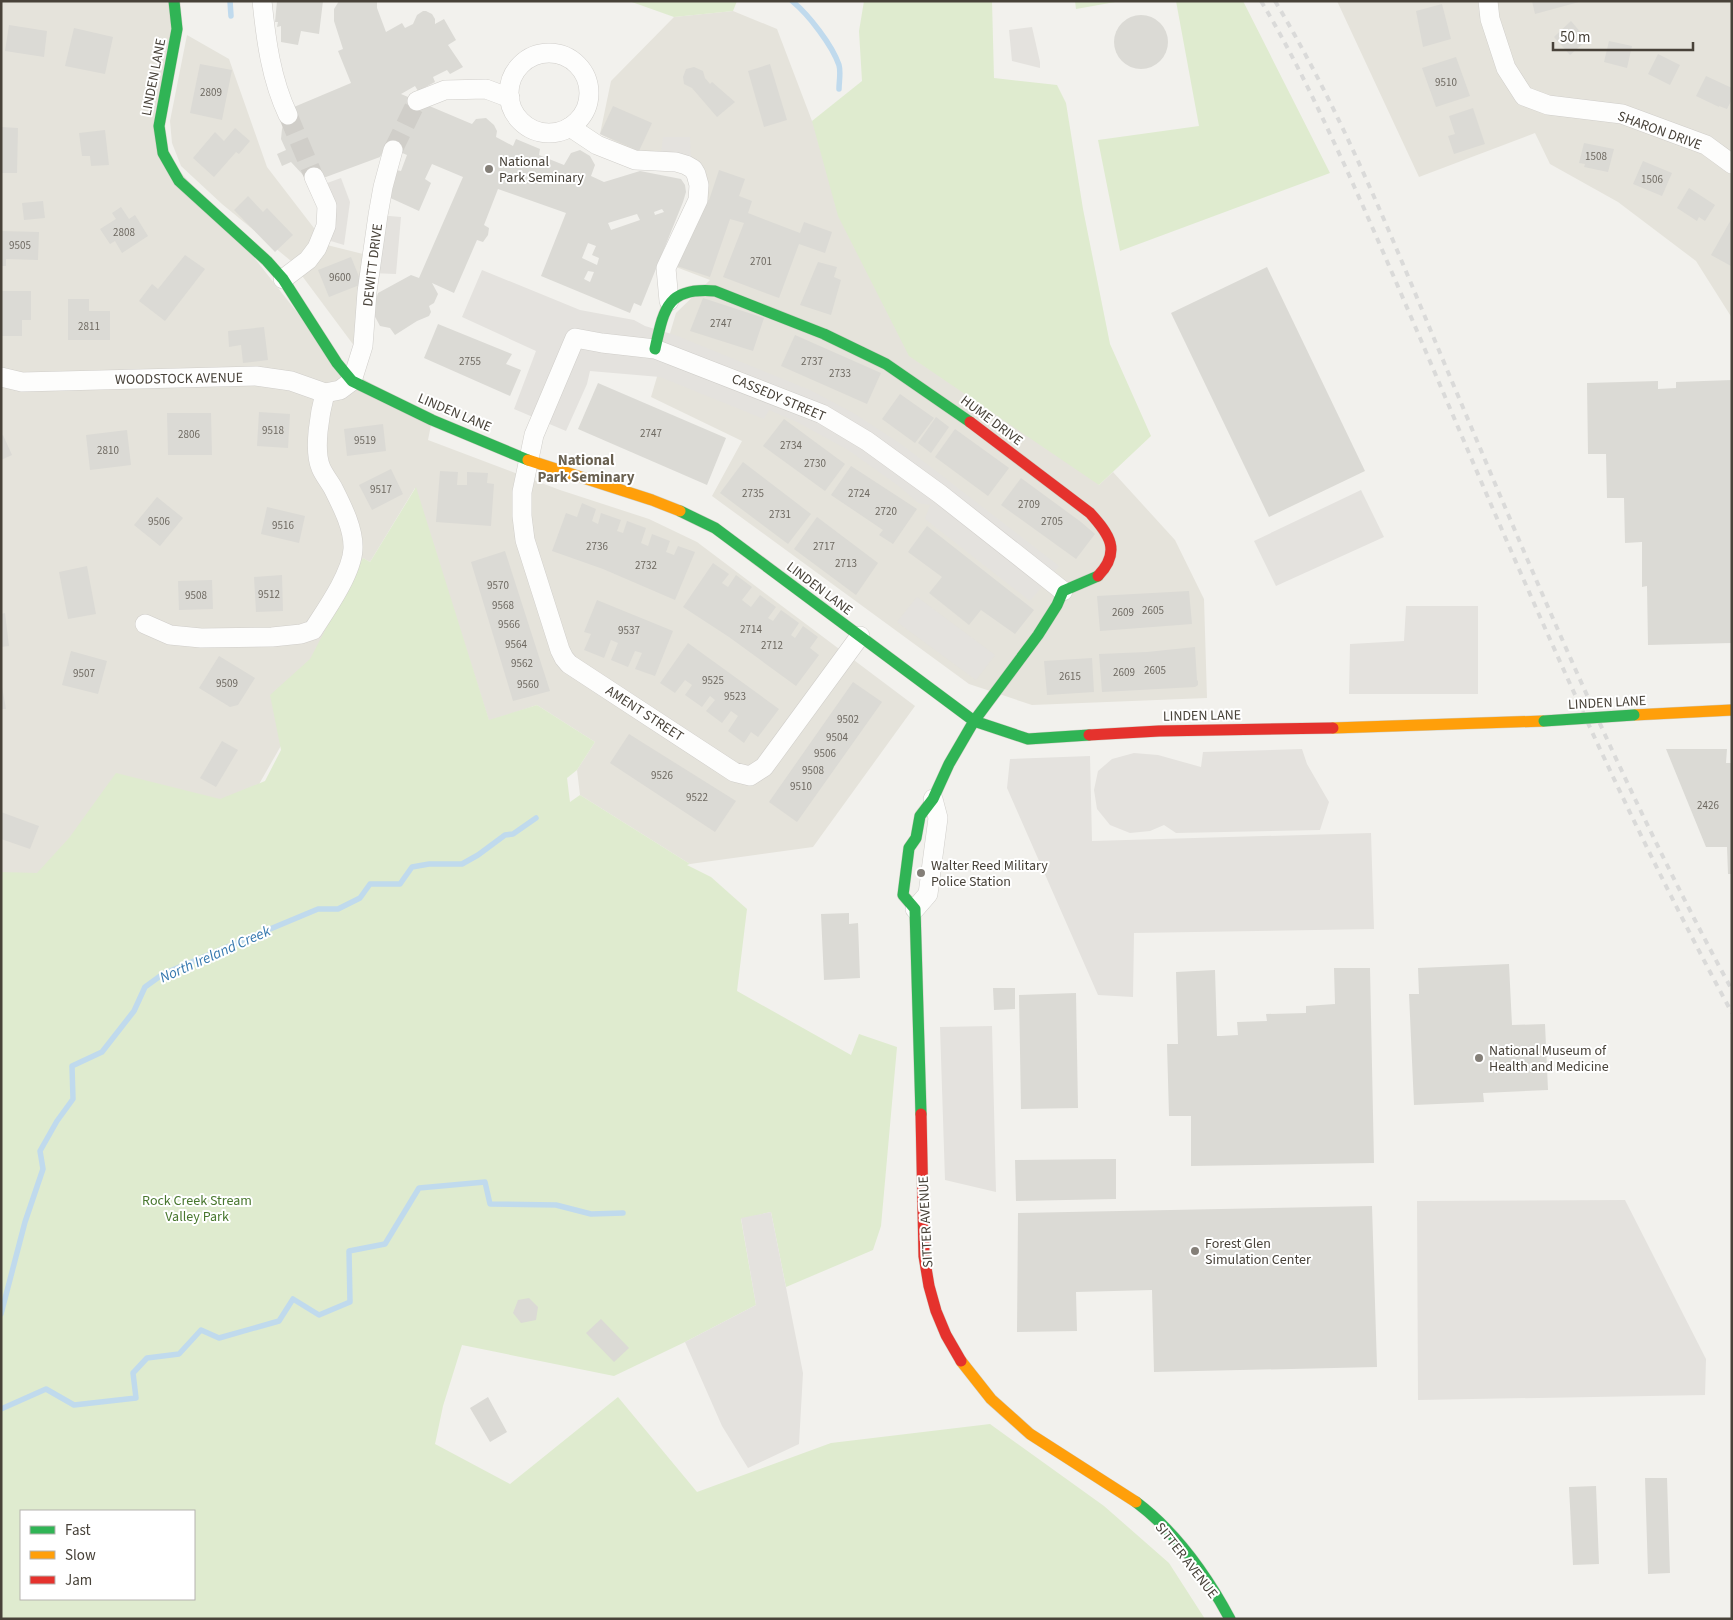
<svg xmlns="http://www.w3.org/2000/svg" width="1733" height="1620" font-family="'Source Sans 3',sans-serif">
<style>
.residential{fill:#e5e3db}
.green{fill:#dfebcf;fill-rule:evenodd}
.parking{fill:#e4e2de}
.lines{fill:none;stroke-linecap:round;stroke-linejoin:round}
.stream{stroke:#c0daed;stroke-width:5.5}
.building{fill:#dbdad5;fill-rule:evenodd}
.street-tunnel{stroke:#d0cec9;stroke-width:19;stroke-dasharray:19 9;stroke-linecap:butt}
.street-casing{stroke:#d0ceca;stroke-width:20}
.fast-casing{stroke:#d0cec4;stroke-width:12}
.slow-casing{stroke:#d0cec4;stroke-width:12}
.jam-casing{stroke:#d0cec4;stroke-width:12}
.street{stroke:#fdfdfc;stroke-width:19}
.fast{stroke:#30b455;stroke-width:11}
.slow{stroke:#ff9f0a;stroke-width:11}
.jam{stroke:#e5322d;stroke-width:11}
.rail{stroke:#dadad9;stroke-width:4;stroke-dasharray:6 6;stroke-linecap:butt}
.fast-bridge-casing{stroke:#d0cec4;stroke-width:12;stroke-linecap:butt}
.fast-bridge{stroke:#30b455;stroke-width:11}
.poi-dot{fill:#847f78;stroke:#fff;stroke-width:2}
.labels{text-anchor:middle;stroke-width:4;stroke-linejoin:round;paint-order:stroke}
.number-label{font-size:11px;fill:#6e6961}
.street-label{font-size:14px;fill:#484239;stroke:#fff}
.poi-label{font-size:14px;fill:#484239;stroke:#fff;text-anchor:start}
.park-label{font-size:14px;fill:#48772e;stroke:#fff}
.neighbourhood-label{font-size:15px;font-weight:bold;fill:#6a6151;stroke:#fff}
.water-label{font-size:15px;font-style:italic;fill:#3779af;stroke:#fff}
</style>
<rect width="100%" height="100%" fill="#f2f1ed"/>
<g class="residential">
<polygon points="1,1 174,1 163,153 226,222 337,363 432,420 428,440 560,490 649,519 697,542 915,706 813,847 690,864 580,795 577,770 595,742 537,705 489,721 415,488 370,562 363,558 303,707 225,844 1,1081"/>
<polygon points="1337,1 1732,1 1732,318 1696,261 1618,202 1550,164 1535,133 1419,177"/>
<polygon points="733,11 777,29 812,121 1099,485 1113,472 1175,540 1204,599 1207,698 1032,705 969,684 712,496 742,441 651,397 676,313 710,280 676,267 708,180 691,161 645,156 600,134 611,81 674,17"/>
<polygon points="187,35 229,59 267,167 327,245 367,255 355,347 291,261 222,204 181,166 172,143 170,121"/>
</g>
<g class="green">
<polygon points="629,1 737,1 733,11 674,17"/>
<polygon points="864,1 992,1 994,78 1057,85 1066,103 1083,209 1110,344 1151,436 1099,485 909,356 838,216 812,121 862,81 859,31"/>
<polygon points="1075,1 1121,1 1076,9"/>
<polygon points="1176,1 1243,1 1330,173 1120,251 1098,140 1199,126"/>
<path d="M416,487L489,720L537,705L595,742L577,770L567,778L570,802L580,795L690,864L687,865L711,877L747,909L737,991L851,1055L859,1034L897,1047L881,1226L873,1250L786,1287L771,1212L741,1219L756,1305L685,1342L614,1376L462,1345L443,1406L435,1444L510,1484L618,1397L697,1492L831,1443L990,1424L1104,1506L1169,1563L1205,1619H1V872L37,873L69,838L116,773L220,799L265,781L281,750L270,695L310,659L363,558L370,562ZM21,1511H194V1599H21Z"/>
</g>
<g class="parking">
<polygon points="1032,27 1040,62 1040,68 1012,61 1009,30"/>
<polygon points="663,137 690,137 691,158 661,153"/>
<polygon points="341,178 350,202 344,245 321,238 319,186"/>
<polygon points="378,215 401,217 396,274 370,273"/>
<polygon points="482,270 580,310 634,320 645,326 675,335 810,390 855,414 901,444 1059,566 1030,601 925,519 930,505 918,503 900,487 848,450 797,422 769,410 764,419 660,377 590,371 587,384 566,431 514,409 536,351 462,317"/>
<polygon points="1361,490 1384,537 1276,586 1254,541"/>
<polygon points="917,597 995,655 976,680 897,622"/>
<polygon points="1406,606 1478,606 1478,694 1349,694 1350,644 1404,641"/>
<polygon points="1302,749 1307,764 1329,802 1320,830 1176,833 1164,825 1150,831 1130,833 1110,825 1097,809 1094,790 1098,771 1112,759 1134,753 1158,755 1201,767 1203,752"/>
<polygon points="1090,756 1092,841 1371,833 1374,929 1134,933 1133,997 1098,995 1007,788 1010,759"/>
<polygon points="992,1026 996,1192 945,1180 940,1027"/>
<polygon points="1625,1200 1706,1359 1705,1395 1418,1400 1417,1201"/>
<polygon points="771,1212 803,1373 799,1444 748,1468 722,1426 685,1342 756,1305 741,1218"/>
</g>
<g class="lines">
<g class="stream">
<polyline points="230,1 231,16"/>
<path d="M792,1C809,15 832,45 839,65C841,72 839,82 839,89"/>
<polyline points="1,1314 25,1222 43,1169 40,1151 57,1121 73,1099 72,1066 102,1052 134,1011 145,987 163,974 318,909 338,909 360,898 370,884 400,884 412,867 429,864 462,864 478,855 505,835 513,834 536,818"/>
<polyline points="1,1409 46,1389 74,1405 136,1398 133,1373 147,1358 179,1354 201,1330 219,1338 279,1321 293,1299 319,1315 350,1302 349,1251 385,1244 419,1188 485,1182 490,1204 556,1205 591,1214 623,1213"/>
</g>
</g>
<g class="building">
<polygon points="277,1 323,1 319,34 301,31 298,45 281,42 281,26 277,27 278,22 275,22"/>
<path d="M339,1H377V8L386,32L402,23L405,28L413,24L417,15L423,11H426L432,14L435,19V24L444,19L456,40L448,45L463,67L450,74L447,70L433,77L435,82L418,91L415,86L401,94L472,124L476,119L486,118L494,125L497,131L496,137L513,146L516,139L540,149L539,155L564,165L571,153L580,150L590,156L595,165L591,176L604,182L640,171L681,179L685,185L686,192L683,202L641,306L634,303L630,313L541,276L566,213L498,189L484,225L489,228L488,235L483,242L477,240L454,293L432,283L438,294L434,303L429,306L431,312L429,316L417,321L395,335L390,328L380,326L372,311L378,293L411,275L419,278L463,177L432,164L425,179L431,183L419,211L386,196L396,170L401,171L407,155L386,146L380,157L326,177L304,176L291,162L282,166L277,154L286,150L281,139L282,129L285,118L294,107L351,83L338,51L343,49L334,21V9ZM662,209L664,212L655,215L654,212ZM637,214L640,220L611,230L608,223ZM588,243L596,246L592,255L599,258L597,265L582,258ZM588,271L594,272L590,282L584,279Z"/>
<polygon points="1532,1 1579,1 1579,2 1535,14"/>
<polygon points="1442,4 1451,39 1423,47 1416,11"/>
<circle cx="1141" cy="42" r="27"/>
<polygon points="1571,21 1587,40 1570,55 1554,37"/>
<polygon points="9,25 47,31 44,57 5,51"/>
<polygon points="74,28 113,37 105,74 65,66"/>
<polygon points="1609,41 1632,46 1627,68 1604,62"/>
<polygon points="1658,54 1680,65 1670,85 1648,74"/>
<polygon points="1456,57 1470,96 1436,107 1422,68"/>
<polygon points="200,64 232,70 222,120 190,113"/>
<polygon points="770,64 787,120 764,127 748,71"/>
<polygon points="694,67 703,71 705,78 710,84 712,82 735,102 717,117 692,88 684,84 683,77 686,69"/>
<polygon points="1706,76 1732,88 1732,99 1727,109 1719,106 1719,107 1696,96"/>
<polygon points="613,106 652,123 639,151 600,134"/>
<polygon points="1473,108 1485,144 1454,154 1448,136 1455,134 1449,116"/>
<polygon points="1,127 18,128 17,173 1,173"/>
<polygon points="235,128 250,141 239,154 236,152 214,177 193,158 215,132 224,141"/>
<polygon points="105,130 109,165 91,166 90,156 82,156 79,133"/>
<polygon points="1584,143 1614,149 1608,172 1584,167 1585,164 1579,163"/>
<polygon points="1643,161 1672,173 1662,196 1633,184"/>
<polygon points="719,170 745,179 739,196 752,201 748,213 800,233 804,222 832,232 825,253 799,244 779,298 723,277 744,223 730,219 710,277 677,266 702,198 709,200"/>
<polygon points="1689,188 1715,205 1705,221 1699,217 1697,221 1677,208"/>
<polygon points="248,196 263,212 267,208 293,235 275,252 234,210"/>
<polygon points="43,201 45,218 24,220 22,203"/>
<polygon points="121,207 129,219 135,215 148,236 122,253 115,241 110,244 100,229 116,219 112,213"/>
<polygon points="1732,218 1732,265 1731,266 1711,255"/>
<polygon points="1,231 39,232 38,260 6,259 6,266 1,266"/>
<polygon points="185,255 205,269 165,321 139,301 152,284 158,289"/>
<polygon points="351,257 362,284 329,297 318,270"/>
<polygon points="818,262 837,267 834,277 841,280 831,315 800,305"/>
<polygon points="1267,267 1365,471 1269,517 1171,313"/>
<polygon points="1,291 31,291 31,320 22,320 22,336 2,336"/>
<polygon points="703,298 764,318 753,351 690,331"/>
<polygon points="68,299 89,299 89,311 110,311 110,340 68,340"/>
<polygon points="438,324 512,354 506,364 521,370 510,396 424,358"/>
<polygon points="264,327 268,360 243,363 241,345 229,347 228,331"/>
<polygon points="795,335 881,373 867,404 781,366"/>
<polygon points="1732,380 1732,643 1648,645 1647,586 1642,587 1642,542 1625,543 1624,498 1607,498 1606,454 1588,454 1587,383 1658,381 1658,389 1676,388 1676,382"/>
<polygon points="598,383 726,438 707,485 578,429"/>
<polygon points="900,394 934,418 915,443 882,419"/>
<polygon points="259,412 290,414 288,448 257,446"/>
<polygon points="167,413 211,413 212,455 168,455"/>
<polygon points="936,417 949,427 931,453 918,443"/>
<polygon points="784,419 845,464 825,491 763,446"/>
<polygon points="383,424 386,451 347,456 344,429"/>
<polygon points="955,429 1009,468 988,496 935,457"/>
<polygon points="127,430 131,465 90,470 86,435"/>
<polygon points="3,435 12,455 1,460 1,436"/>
<polygon points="743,462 811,514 788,544 720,493"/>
<polygon points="851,466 917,509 893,544 879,535 883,530 831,495"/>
<polygon points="391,469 403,494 372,510 359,485"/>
<polygon points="440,471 458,472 457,485 467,485 467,472 488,473 487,483 494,484 491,526 436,522"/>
<polygon points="1021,478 1081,522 1095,534 1076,559 1001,505"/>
<polygon points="157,497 183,518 160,546 134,525"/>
<polygon points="582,503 596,509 592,521 598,524 601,513 621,520 617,531 623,533 627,521 646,528 641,543 648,546 652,534 670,541 666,552 674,555 678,546 695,552 675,600 603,569 552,551 566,513 577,517"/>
<polygon points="267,507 305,516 299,543 261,534"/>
<polygon points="817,517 878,563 856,595 794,549"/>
<polygon points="927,526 1034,610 1015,634 981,610 969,625 929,593 942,577 908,552"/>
<polygon points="505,551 550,691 513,701 471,562"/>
<polygon points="713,563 729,574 722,583 728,587 736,575 752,587 742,600 751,607 760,595 776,607 768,618 773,621 781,610 799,623 791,635 795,638 803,626 818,637 810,648 819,655 796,686 729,637 683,607"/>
<polygon points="87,566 96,614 68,619 59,572"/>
<polygon points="282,575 283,611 256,612 254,577"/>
<polygon points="212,580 213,609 179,610 178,581"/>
<polygon points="1189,591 1192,624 1100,631 1097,596"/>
<polygon points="597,600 673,631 655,676 635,669 642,653 635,651 628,667 611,660 618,643 611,640 604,658 584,650 591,634 584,632"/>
<polygon points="5,613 9,646 1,647 1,614"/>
<polygon points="688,643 779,709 758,737 751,732 744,743 728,731 738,716 731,711 722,723 706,711 715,700 710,696 702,707 685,695 692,685 685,680 675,693 660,683"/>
<polygon points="1195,647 1197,680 1198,681 1198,685 1195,687 1102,692 1099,654 1147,652"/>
<polygon points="71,651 107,661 98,694 62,685"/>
<polygon points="219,656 255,678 238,705 230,707 199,688"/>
<polygon points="1092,658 1094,692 1047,695 1044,661"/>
<polygon points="1,681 6,709 1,709"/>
<polygon points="853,682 882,702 797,822 769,802"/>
<polygon points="629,734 736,801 715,832 610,763"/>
<polygon points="222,741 238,750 216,787 200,778"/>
<polygon points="1666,749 1727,749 1726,763 1732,763 1732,874 1728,874 1727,847 1706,847"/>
<polygon points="1,812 39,826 30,849 1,839"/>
<polygon points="849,913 849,924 858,923 860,978 824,980 821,914"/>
<polygon points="1509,964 1512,1025 1545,1024 1548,1090 1483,1093 1484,1102 1414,1105 1409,994 1419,994 1418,968"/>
<polygon points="1334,968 1370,968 1374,1163 1191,1166 1191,1116 1169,1116 1167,1044 1178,1044 1176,972 1215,970 1217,1036 1221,1036 1238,1035 1237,1022 1267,1021 1266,1014 1306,1013 1306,1006 1335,1004"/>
<polygon points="993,988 1015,988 1015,1009 994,1010"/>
<polygon points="1076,993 1078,1108 1021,1109 1019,995"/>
<polygon points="1116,1159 1116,1199 1016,1201 1015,1160"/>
<polygon points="1372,1206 1377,1367 1154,1372 1152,1290 1076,1292 1077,1331 1017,1332 1018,1213"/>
<polygon points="529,1298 538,1307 536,1320 521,1323 513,1313 518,1300"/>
<polygon points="601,1319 629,1348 614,1362 586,1333"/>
<polygon points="488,1397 507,1432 490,1442 470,1408"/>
<polygon points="1645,1478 1667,1478 1670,1573 1648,1574"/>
<polygon points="1596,1486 1599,1564 1573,1565 1569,1487"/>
</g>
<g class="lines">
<g class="street-tunnel">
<polyline points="288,115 314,177"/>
<polyline points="393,150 417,101"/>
</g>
<g class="street-casing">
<g id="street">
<path d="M262,1C266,40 271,79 288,115"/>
<polyline points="1488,1 1490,19 1506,68 1524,96 1548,105 1622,114 1706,145 1732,164"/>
<circle cx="549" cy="93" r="40"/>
<polyline points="417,101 445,90 486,89 510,98"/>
<polyline points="570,127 597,145 635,160 676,162 686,165 693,169 696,174 699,185 698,200 666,268 669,301"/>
<polyline points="283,279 308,260 317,248 326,226 327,206 314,177"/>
<polyline points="1,377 22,382 256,376 291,381 325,393 340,390 352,381 363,346 367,292 378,215 383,187 393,150"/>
<path d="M145,624L170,635L201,638L272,637L301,634L313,630C326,610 352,573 353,549C354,529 342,506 333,488C329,481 324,475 321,468C313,450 320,412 325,393"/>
<polyline points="860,636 764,767 750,776 734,772 569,664 564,658 560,650 525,540 522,516 522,492 534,435 575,338 602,343 655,349 822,414 867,441 940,494 1063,591"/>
<polyline points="915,909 928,894 938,818 933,799"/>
</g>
</g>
<g class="fast-casing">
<g id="fast">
<polyline points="174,1 177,29 159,126 163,153 179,181 267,261 283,279 337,363 352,381 432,420 528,460"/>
<path d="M655,349C664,308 667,287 715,291L824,334L886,364L970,422"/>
<polyline points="680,511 715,528 974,721 1028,739 1089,735"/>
<polyline points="921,1114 915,909 903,895 909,848 916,838 920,816 933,799 949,764 974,721 1038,635 1057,605 1063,591 1098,576"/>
<path d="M1136,1502C1176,1532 1207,1576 1230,1619"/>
</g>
</g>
<g class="slow-casing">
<g id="slow">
<polyline points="528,460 652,500 680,511"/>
<polyline points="1634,715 1732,710"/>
<polyline points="1333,728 1544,721"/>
<polyline points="961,1361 991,1399 1030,1434 1136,1502"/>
</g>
</g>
<g class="jam-casing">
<g id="jam">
<path d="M970,422L1090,513C1109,534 1122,551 1098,576"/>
<polyline points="1089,735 1159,731 1333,728"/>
<polyline points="921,1114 924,1256 929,1286 936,1311 946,1335 961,1361"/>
</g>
</g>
<use href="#street" class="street"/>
<use href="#fast" class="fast"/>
<use href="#slow" class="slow"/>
<use href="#jam" class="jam"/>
<g class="rail">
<path d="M1261,1C1293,54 1319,110 1345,166C1382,248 1417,331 1452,413C1538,616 1627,819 1732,1013"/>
<path d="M1275,1C1350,126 1402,264 1459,398C1543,598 1628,799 1732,990"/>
</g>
<g class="fast-bridge-casing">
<polyline id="fast-bridge" points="1544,721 1634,715"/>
</g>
<use href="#fast-bridge" class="fast-bridge"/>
</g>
<g class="poi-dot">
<circle cx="489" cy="169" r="5"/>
<circle cx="921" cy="873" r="5"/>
<circle cx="1479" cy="1058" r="5"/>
<circle cx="1195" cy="1251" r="5"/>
</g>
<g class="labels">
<g class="number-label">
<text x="1446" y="86">9510</text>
<text x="211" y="96">2809</text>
<text x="1596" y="160">1508</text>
<text x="1652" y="183">1506</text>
<text x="124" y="236">2808</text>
<text x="20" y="249">9505</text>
<text x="761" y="265">2701</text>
<text x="340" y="281">9600</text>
<text x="721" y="327">2747</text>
<text x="89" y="330">2811</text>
<text x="470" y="365">2755</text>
<text x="812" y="365">2737</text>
<text x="840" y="377">2733</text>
<text x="273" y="434">9518</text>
<text x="651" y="437">2747</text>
<text x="189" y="438">2806</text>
<text x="365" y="444">9519</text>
<text x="791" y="449">2734</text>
<text x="108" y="454">2810</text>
<text x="815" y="467">2730</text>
<text x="381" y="493">9517</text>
<text x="753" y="497">2735</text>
<text x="859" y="497">2724</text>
<text x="1029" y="508">2709</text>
<text x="886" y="515">2720</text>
<text x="780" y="518">2731</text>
<text x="159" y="525">9506</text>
<text x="1052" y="525">2705</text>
<text x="283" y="529">9516</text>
<text x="597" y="550">2736</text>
<text x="824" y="550">2717</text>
<text x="846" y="567">2713</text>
<text x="646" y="569">2732</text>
<text x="498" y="589">9570</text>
<text x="269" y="598">9512</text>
<text x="196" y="599">9508</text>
<text x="503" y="609">9568</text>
<text x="1153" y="614">2605</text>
<text x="1123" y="616">2609</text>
<text x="509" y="628">9566</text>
<text x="751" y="633">2714</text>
<text x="629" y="634">9537</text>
<text x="516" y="648">9564</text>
<text x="772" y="649">2712</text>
<text x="522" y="667">9562</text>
<text x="1155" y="674">2605</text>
<text x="1124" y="676">2609</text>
<text x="84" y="677">9507</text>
<text x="1070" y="680">2615</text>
<text x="713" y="684">9525</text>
<text x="227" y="687">9509</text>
<text x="528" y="688">9560</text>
<text x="735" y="700">9523</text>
<text x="848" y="723">9502</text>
<text x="837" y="741">9504</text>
<text x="825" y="757">9506</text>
<text x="813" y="774">9508</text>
<text x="662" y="779">9526</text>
<text x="801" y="790">9510</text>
<text x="697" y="801">9522</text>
<text x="1708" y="809">2426</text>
</g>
<g class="street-label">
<text transform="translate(153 77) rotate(-79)" y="5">LINDEN LANE</text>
<text transform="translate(1660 130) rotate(20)" y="5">SHARON DRIVE</text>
<text transform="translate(372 265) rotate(-83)" y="5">DEWITT DRIVE</text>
<text transform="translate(179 378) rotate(-1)" y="5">WOODSTOCK AVENUE</text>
<text transform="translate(779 397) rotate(23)" y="5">CASSEDY STREET</text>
<text transform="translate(455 412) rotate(23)" y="5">LINDEN LANE</text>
<text transform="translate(992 420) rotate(37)" y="5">HUME DRIVE</text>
<text transform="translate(820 588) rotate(37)" y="5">LINDEN LANE</text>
<text transform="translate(1607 702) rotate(-3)" y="5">LINDEN LANE</text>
<text transform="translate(645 713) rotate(33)" y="5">AMENT STREET</text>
<text transform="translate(1202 715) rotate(-1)" y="5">LINDEN LANE</text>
<text transform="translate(925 1222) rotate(-93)" y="5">SITTER AVENUE</text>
<text transform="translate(1187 1560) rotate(52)" y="5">SITTER AVENUE</text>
</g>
<g class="poi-label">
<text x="499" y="166">National<tspan x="499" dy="16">Park Seminary</tspan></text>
<text x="931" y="870">Walter Reed Military<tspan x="931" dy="16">Police Station</tspan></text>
<text x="1489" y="1055">National Museum of<tspan x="1489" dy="16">Health and Medicine</tspan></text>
<text x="1205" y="1248">Forest Glen<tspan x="1205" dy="16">Simulation Center</tspan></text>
</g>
<g class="park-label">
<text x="197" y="1205">Rock Creek Stream<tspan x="197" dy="16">Valley Park</tspan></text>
</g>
<g class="neighbourhood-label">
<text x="586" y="465">National<tspan x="586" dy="17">Park Seminary</tspan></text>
</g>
<g class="water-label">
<text transform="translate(215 954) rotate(-24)" y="5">North Ireland Creek</text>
</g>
</g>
<rect width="1733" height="1620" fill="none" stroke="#484239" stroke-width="5"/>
<rect x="20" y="1510" width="175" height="90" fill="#ffffff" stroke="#b6b3b0"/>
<rect x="30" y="1526" width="25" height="8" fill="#30b455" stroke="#b6b3b0"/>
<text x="65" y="1535" font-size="15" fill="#484239">Fast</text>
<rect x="30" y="1551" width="25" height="8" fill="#ff9f0a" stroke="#b6b3b0"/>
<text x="65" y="1560" font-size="15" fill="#484239">Slow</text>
<rect x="30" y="1576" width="25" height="8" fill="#e5322d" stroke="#b6b3b0"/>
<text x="65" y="1585" font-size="15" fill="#484239">Jam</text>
<path d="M1553 42v8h140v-8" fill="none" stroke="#484239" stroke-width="2.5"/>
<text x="1560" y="42" font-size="15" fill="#484239" stroke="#ffffff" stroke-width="4" paint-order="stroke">50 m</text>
</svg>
